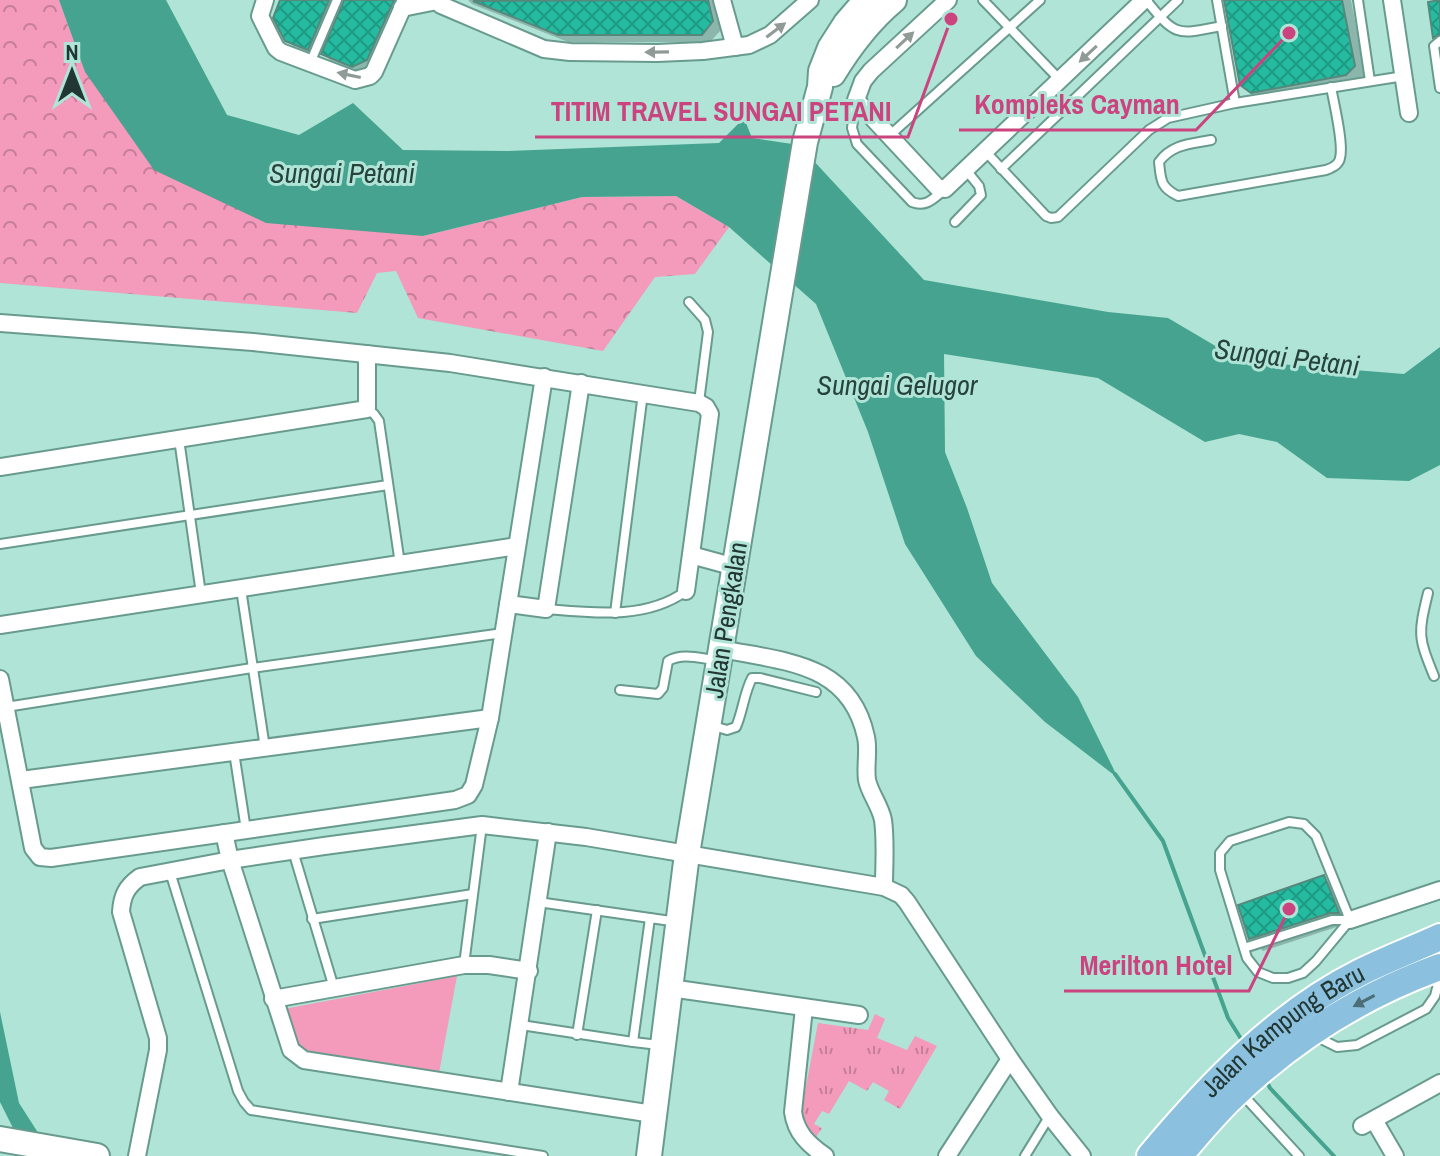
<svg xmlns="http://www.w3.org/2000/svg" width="1440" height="1156" font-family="'Archivo Narrow',sans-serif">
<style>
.grass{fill:url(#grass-tufts)}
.forest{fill:url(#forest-crowns)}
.garden{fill:#f49aba}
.water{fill:#45a38f}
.shadow{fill:#0003}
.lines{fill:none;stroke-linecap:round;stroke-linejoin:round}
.stream{stroke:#45a38f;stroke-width:4}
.building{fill:url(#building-cross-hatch);stroke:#56887c;stroke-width:2}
.service-casing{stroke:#689b8e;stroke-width:12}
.minor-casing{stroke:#689b8e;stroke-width:20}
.secondary-casing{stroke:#689b8e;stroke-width:28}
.primary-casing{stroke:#fff;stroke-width:30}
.service{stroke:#fff;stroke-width:8}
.minor{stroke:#fff;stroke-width:16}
.secondary{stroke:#fff;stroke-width:24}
.primary{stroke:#8bc1df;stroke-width:26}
.oneway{fill:#909b98}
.oneway2{fill:#4c6e77}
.labels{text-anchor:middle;stroke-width:6;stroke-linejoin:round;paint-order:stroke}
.street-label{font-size:26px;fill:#223732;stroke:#afe4d6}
.water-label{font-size:28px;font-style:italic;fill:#26433c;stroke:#afe4d6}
.leader{fill:none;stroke:#cb437f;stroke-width:3}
.callout-dot{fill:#cb437f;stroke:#afe4d6;stroke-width:3}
.callout-label{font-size:28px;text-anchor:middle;font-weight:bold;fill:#cb437f;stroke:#afe4d6;stroke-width:6;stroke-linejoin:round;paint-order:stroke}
</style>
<defs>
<pattern id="grass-tufts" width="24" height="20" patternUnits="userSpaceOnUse" patternTransform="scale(2)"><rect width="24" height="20" fill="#f49aba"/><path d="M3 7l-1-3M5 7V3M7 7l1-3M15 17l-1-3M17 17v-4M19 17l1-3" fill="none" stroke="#c57e98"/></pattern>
<pattern id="forest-crowns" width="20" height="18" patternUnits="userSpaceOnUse" patternTransform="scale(2)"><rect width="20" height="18" fill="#f49aba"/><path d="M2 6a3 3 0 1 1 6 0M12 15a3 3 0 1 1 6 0" fill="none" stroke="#c57e98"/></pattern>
<pattern id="building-cross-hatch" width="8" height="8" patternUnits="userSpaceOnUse" patternTransform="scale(2)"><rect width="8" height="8" fill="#24bba0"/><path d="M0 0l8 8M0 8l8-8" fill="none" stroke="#1f9983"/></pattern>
</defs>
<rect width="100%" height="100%" fill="#afe4d6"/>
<polygon class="grass" points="875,1014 885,1019 877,1038 907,1050 915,1036 937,1046 900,1109 884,1100 889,1091 873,1082 867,1091 849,1081 829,1114 822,1111 814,1124 822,1128 814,1140 800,1118 818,1023 868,1030"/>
<polygon class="forest" points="0,0 59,0 85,72 423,236 582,197 676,196 729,227 695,274 655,277 603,351 418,318 396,271 377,273 357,313 0,283"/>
<polygon class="garden" points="457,976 439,1073 311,1055 294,1043 284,1009"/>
<g class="water">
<polygon points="59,0 166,0 227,115 299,135 353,103 403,150 508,151 719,143 744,118 752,138 799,145 924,280 1108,312 1168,318 1241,361 1404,374 1440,347 1440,465 1409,481 1327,478 1277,442 1239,434 1205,442 1098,378 944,354 945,452 967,508 992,583 1078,697 1118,778 1045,722 976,656 905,544 868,432 816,304 729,227 676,196 582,197 423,236 266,223 154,170 85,72"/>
<polygon points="0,1012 19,1103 53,1156 27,1156 0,1102"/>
</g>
<g class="shadow">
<polygon points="282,0 340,0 314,55 293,46 286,40"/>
<polygon points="346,0 403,0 373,66 359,72 330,60 324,54"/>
<polygon points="468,0 714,0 721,30 710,42 568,42 472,4"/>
<polygon points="1226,0 1351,0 1366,79 1359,87 1266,104 1255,97 1242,84"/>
<polygon points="1324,877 1336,890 1350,925 1343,925 1263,951 1250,938"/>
</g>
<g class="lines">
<g class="stream">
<polyline points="1115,774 1163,841 1228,1018 1243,1042"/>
<polyline points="1266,1080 1270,1088 1334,1156"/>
</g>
</g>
<g class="building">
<polygon points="280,0 329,0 308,50 285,41 273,18"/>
<polygon points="344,0 394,0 367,60 352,67 321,54"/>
<polygon points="708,0 713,21 702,35 558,35 473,1"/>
<polygon points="1224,0 1342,0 1355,66 1346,75 1251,93 1240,85"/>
<polygon points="1440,0 1440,34 1433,38 1428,2"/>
<polygon points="1324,875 1339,913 1330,913 1249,939 1238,905"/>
</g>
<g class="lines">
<g class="service-casing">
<g id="service">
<polyline points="983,0 1060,80"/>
<path d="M1146,0C1176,37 1176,35 1222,26"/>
<polyline points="1217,0 1235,103"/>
<polyline points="1358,0 1370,81"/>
<polyline points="1440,41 1434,46 1440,88"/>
<polyline points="310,63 337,0"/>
<path d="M856,101L852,128L857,144L912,202C926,208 934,198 944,190"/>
<polyline points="889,136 1040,0"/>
<path d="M1211,140C1191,144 1172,144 1159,162C1161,180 1160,187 1178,196L1326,170C1332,168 1339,165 1340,158C1344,144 1334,104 1331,87"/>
<polyline points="985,151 1046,216 1051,218 1058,217 1149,130 1168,118 1235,103 1404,76"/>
<polyline points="1001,169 1178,0"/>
<polyline points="955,222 981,195 979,186 966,170"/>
<polyline points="689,302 705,320 708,332 699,402"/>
<polyline points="367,409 374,414 379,421 400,564"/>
<polyline points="179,439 201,594"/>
<polyline points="0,544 388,485"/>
<polyline points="241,589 265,748"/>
<path d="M1428,593C1418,634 1418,637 1434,676"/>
<path d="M546,609C593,613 646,620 686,591"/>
<polyline points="615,613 643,393"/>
<path d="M620,690L658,694L663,688L668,661C682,653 699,658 715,660"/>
<polyline points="6,707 252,668 503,633"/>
<path d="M710,725L727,730L736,727C743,711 744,693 752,678H760L816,692"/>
<polyline points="234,752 246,830"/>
<polygon points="1289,822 1304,824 1316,836 1350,920 1316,961 1303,973 1288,978 1273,978 1258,972 1247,958 1220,870 1220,853 1230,841"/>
<polyline points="293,851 334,988"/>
<polyline points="170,872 238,1091 244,1102 251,1110 543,1156"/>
<polyline points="538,902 650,918"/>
<polyline points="312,919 473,894"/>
<polyline points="1244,948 1332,920 1350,920"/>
<polyline points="464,965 482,825"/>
<polyline points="521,1025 633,1042"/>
<polyline points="1317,1033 1323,1040 1337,1047 1357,1045 1426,1009 1435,996 1439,980 1437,973"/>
<polyline points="577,1035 597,910"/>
<polyline points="659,1045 633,1042 650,918 678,922"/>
<polyline points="1243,1095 1299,1156"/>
<polyline points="1025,1156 1049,1117"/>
</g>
</g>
<g class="minor-casing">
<g id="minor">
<polyline points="265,0 260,16 276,48 281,52 355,80 370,76 374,72 406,0"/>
<polyline points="436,0 441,5 544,49 570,52 657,53 703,51 749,45 770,35 810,0"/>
<polyline points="722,0 735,47"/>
<polyline points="948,0 871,71 863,81 856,100 937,187 945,189 1144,0"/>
<polyline points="1392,0 1409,113"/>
<polyline points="402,8 437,1"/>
<polyline points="0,323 253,342 450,363 699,403 706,407 710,414 686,591"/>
<polyline points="0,467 367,409 367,354"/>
<polyline points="691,555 735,567"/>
<polyline points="508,604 546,609 581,383"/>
<polyline points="0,625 517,546"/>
<path d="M722,649C784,662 850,662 866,737C869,751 865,766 867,780C870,794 880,805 883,820C886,841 884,865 884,887"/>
<polyline points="0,679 33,848 40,857 51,858 455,800 468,795 474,785 490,718 544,377"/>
<polyline points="21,780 490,718"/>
<polyline points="224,833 230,860 291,1050 304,1060 653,1114"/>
<polyline points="1350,920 1440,890"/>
<polyline points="670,988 859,1015"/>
<polyline points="273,999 464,965 489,965 529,971"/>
<path d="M804,1008L793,1112C796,1133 808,1144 825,1156"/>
<polyline points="509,1092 548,832"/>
<polyline points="1374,1120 1395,1156"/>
<polyline points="1362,1126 1440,1083"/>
<path d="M137,1156L158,1050V1038L121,912C122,896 126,887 140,877L230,860L324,846L482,825L586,837L884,887L901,895L907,902L1010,1059L1050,1116L1082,1156"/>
<polyline points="947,1156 1010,1059"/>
</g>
</g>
<g class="secondary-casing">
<g id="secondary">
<path d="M833,74C850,46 869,21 894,0"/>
<polyline points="0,1139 97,1156"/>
<polyline points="649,1156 687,854 805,142 820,87 821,71 830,48 846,23 866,0"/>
</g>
</g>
<g class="primary-casing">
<g id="primary">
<path id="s1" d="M1150,1156C1210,1084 1277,1014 1361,972C1387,959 1414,949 1440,937"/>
<path d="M1179,1156C1195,1137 1211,1118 1228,1101C1289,1041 1360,996 1440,967"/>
</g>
</g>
<use href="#service" class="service"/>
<use href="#minor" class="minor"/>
<use href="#secondary" class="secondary"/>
<use href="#primary" class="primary"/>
</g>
<defs><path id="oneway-solid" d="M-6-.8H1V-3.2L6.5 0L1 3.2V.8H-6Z" transform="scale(2)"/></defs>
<g class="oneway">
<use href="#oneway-solid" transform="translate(776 30) rotate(-37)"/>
<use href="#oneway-solid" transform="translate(905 40) rotate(-43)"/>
<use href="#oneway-solid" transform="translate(657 52) rotate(179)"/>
<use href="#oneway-solid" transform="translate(1088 54) rotate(137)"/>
<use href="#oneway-solid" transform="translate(349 75) rotate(-168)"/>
</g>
<use class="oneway2" href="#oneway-solid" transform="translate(1364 1001) rotate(152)"/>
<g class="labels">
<g class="street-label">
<text transform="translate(726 620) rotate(-81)" y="9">Jalan Pengkalan</text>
<text dy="9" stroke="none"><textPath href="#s1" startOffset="184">Jalan Kampung Baru</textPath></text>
</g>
<g class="water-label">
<text x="342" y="183">Sungai Petani</text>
<text transform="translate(1287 357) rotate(7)" y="10">Sungai Petani</text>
<text x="897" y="395">Sungai Gelugor</text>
</g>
</g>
<path class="leader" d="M1289 33L1196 130H959M951 19L908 137H535M1289 909L1249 991H1064"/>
<g class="callout-dot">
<circle cx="1289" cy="33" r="8"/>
<circle cx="951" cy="19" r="8"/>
<circle cx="1289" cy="909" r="8"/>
</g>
<g class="callout-label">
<text x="1077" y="114">Kompleks Cayman</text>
<text x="721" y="121">TITIM TRAVEL SUNGAI PETANI</text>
<text x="1156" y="975">Merilton Hotel</text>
</g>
<g transform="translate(72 72)" stroke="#afe4d6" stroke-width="6" paint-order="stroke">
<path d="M0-6L14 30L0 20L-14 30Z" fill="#223732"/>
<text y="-12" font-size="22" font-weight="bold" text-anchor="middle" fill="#223732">N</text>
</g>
</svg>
